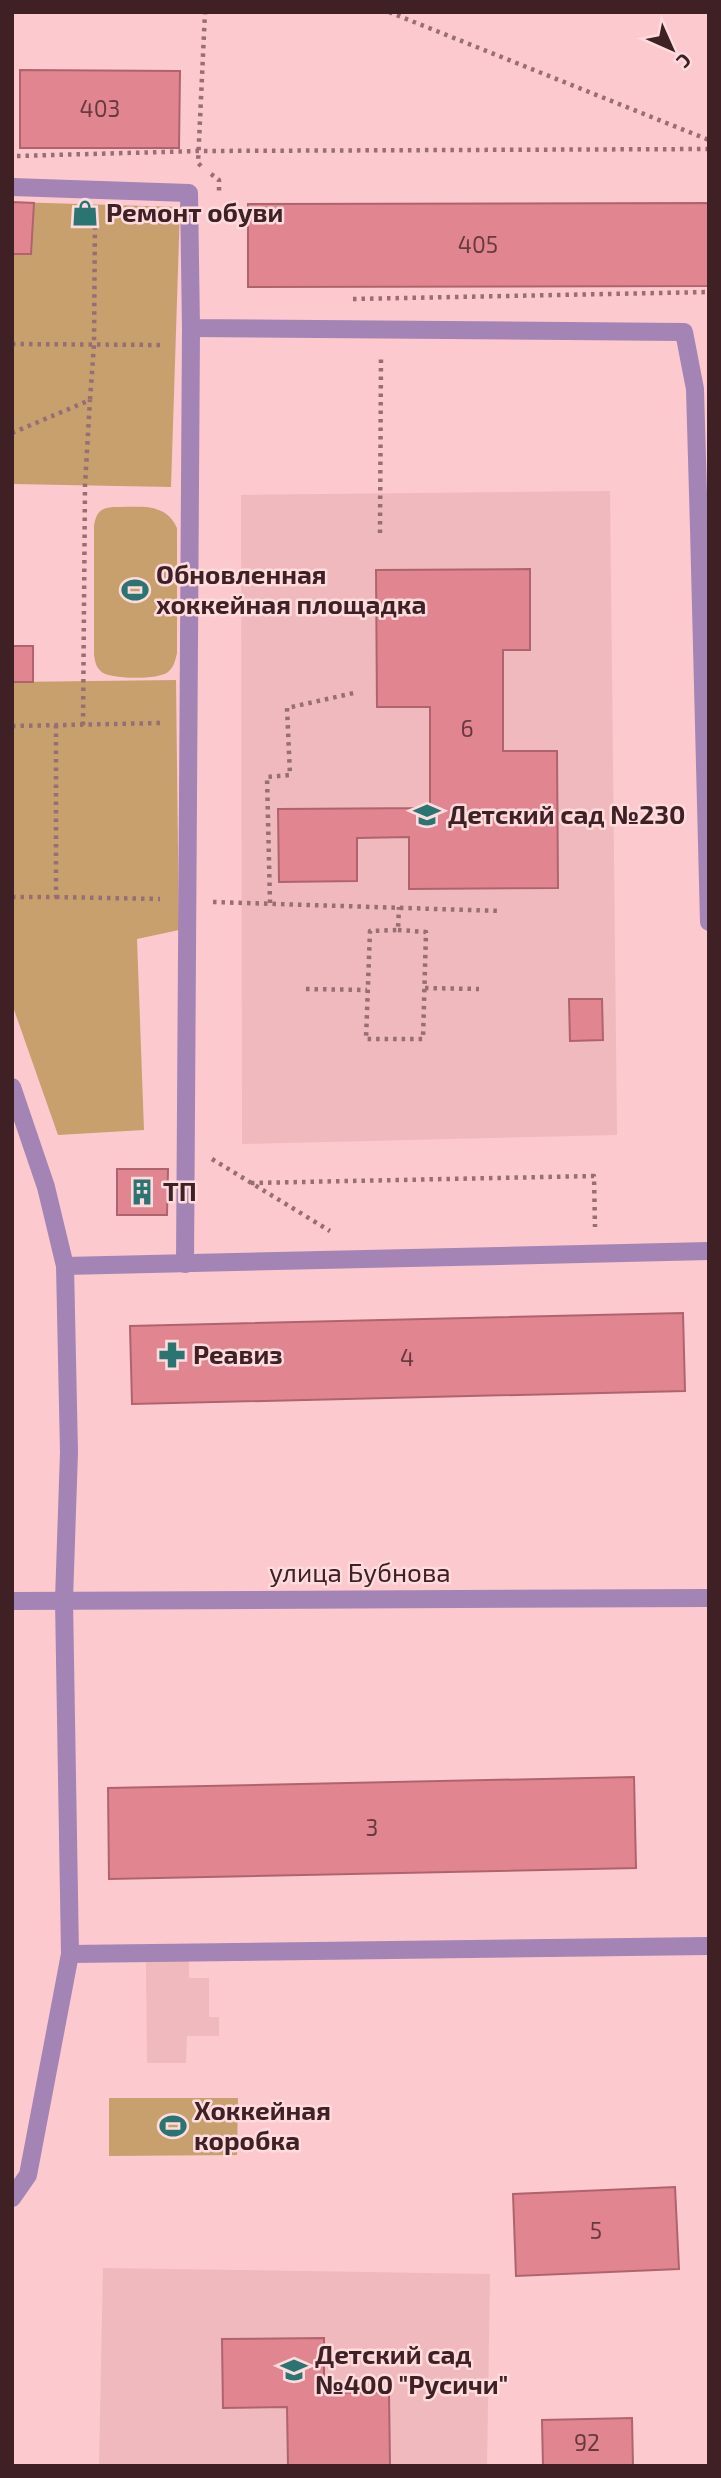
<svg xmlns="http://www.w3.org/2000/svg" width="721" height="2478" font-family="'Exo 2',sans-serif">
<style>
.built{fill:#efb9bd}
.green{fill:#c8a06e}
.building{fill:#e18691;stroke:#af646d;stroke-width:2}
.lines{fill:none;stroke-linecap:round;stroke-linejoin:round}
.path{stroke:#966e73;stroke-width:4.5;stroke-dasharray:3.5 5;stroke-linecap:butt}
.service{stroke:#a384b4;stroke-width:18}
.minor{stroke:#a384b4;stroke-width:18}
.labels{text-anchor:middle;stroke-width:5;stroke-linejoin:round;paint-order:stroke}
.number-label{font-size:23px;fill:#683a3f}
.poi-label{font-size:26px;font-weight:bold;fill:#3f2024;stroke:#fedcde;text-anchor:start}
.street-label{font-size:26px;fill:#3f2024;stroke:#fedcde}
</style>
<rect width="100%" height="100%" fill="#fcc9ce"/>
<g class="built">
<polygon points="610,491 617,1135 242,1144 241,495"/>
<polygon points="146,1960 189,1960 189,1978 209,1978 209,2017 219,2017 219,2036 187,2036 186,2063 147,2063"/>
<polygon points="103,2268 490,2274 487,2466 99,2466"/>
</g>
<g class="green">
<polygon points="12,202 180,207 171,487 12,484"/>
<path d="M113,507C139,508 165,501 177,528V653C175,661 174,667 168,672C158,680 114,679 103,673C96,668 95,662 94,654V526C96,513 100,508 113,507Z"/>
<polygon points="176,680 179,930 137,939 144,1130 58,1135 12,1004 12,682"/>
<polygon points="109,2098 238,2098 237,2155 109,2156"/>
</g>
<g class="building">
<polygon points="20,70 180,71 179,148 20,148"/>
<polygon points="12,202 34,203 31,254 12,254"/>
<polygon points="709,203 709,286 248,287 248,204"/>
<polygon points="80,204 91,205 90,222 79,221"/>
<polygon points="530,569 530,650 503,650 503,751 557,751 558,888 409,889 409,837 357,838 357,881 279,882 278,809 430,808 430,707 377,707 376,570"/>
<rect x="12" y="646" width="21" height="36"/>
<polygon points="569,999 602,999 603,1040 570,1041"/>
<polygon points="117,1169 168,1169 167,1215 117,1215"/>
<polygon points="683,1313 685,1391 132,1404 130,1326"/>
<polygon points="634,1777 636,1868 109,1879 108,1788"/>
<polygon points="675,2187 679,2269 516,2276 513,2194"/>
<polygon points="324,2338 324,2393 389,2392 390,2466 288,2466 287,2407 223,2408 222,2339"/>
<polygon points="632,2418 633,2466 543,2466 542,2420"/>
</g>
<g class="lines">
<g class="path">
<polyline points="389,12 709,140"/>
<polyline points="17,156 199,151 709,149"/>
<polyline points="201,166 198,163 205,12"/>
<polyline points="211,174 219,180 219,193"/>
<polyline points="353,299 709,292"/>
<polyline points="12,344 165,345"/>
<polyline points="12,433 90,400 94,345 95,216"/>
<polyline points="380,533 381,356"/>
<polyline points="83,725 85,485 90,400"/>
<polyline points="12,726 162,723"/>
<polyline points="12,897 56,897 56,725"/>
<polyline points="56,897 160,899"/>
<polyline points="213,902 501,911"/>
<polyline points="270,903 267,777 290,775 287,708 358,692"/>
<polyline points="398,930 426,932 423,1039 366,1039 370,931 398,930 399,907"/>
<polyline points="425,988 479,989"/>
<polyline points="306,989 367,990"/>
<polyline points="212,1159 330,1231"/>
<polyline points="251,1183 594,1176 595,1227"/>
</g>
<g class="service">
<polyline points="12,187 189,193 191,328 684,332 695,389 699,528 709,528"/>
<polyline points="699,528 709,922"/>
<polyline points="12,1087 46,1187 65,1266 69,1452 64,1600 70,1954 28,2175 12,2198"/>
<polyline points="185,1264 191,328"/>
<polyline points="65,1266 709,1251"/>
<polyline points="70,1954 709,1946"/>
</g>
<polyline class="minor" points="12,1601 709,1598"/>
</g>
<defs>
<g id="shop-bare" transform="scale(2.1)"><path d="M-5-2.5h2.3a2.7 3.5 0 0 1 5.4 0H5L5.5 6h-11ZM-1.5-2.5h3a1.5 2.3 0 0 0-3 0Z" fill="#2a7472" stroke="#fedcde" stroke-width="2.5" paint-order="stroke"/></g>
<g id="stadium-bare" transform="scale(2.1)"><path d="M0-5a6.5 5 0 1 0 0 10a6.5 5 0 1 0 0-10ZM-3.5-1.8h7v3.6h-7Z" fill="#2a7472" stroke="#fedcde" stroke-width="2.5" paint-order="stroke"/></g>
<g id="school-bare" transform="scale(2.1)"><path d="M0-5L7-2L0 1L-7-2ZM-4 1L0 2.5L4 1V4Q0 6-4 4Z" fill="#2a7472" stroke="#fedcde" stroke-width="2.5" paint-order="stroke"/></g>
<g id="building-bare" transform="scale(2.1)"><path d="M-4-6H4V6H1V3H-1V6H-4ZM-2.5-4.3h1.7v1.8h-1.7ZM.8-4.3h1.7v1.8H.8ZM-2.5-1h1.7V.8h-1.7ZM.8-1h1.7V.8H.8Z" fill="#2a7472" stroke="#fedcde" stroke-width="2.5" paint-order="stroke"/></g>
<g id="pharmacy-bare" transform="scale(2.1)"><path d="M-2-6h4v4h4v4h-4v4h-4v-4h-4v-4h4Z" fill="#2a7472" stroke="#fedcde" stroke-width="2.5" paint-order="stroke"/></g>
</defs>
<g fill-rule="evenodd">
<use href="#shop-bare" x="85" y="213"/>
<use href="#stadium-bare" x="135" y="590"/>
<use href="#school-bare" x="427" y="815"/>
<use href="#building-bare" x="142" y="1192"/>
<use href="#pharmacy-bare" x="172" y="1355"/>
<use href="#stadium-bare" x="173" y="2126"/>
<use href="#school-bare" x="294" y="2370"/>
</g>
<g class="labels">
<g class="number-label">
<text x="100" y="117">403</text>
<text x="478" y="253">405</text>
<text x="467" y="737">6</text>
<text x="407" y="1366">4</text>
<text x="372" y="1836">3</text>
<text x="596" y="2239">5</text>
<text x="587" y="2451">92</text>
</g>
<g class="poi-label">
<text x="106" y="222">Ремонт обуви</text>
<text x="156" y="584">Обновленная<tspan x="156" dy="30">хоккейная площадка</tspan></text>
<text x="448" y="824">Детский сад №230</text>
<text x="163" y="1201">ТП</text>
<text x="193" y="1364">Реавиз</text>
<text x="194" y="2120">Хоккейная<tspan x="194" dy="30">коробка</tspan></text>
<text x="315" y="2364">Детский сад<tspan x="315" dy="30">№400 "Русичи"</tspan></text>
</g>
<g class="street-label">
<text x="360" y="1582">улица Бубнова</text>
</g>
</g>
<rect width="721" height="2478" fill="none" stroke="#3f2024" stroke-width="28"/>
<g transform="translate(672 49) rotate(135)" stroke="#fedcde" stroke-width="5" paint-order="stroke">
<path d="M0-5L12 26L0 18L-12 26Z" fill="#3f2024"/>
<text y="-10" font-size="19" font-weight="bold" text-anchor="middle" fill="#3f2024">С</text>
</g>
</svg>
